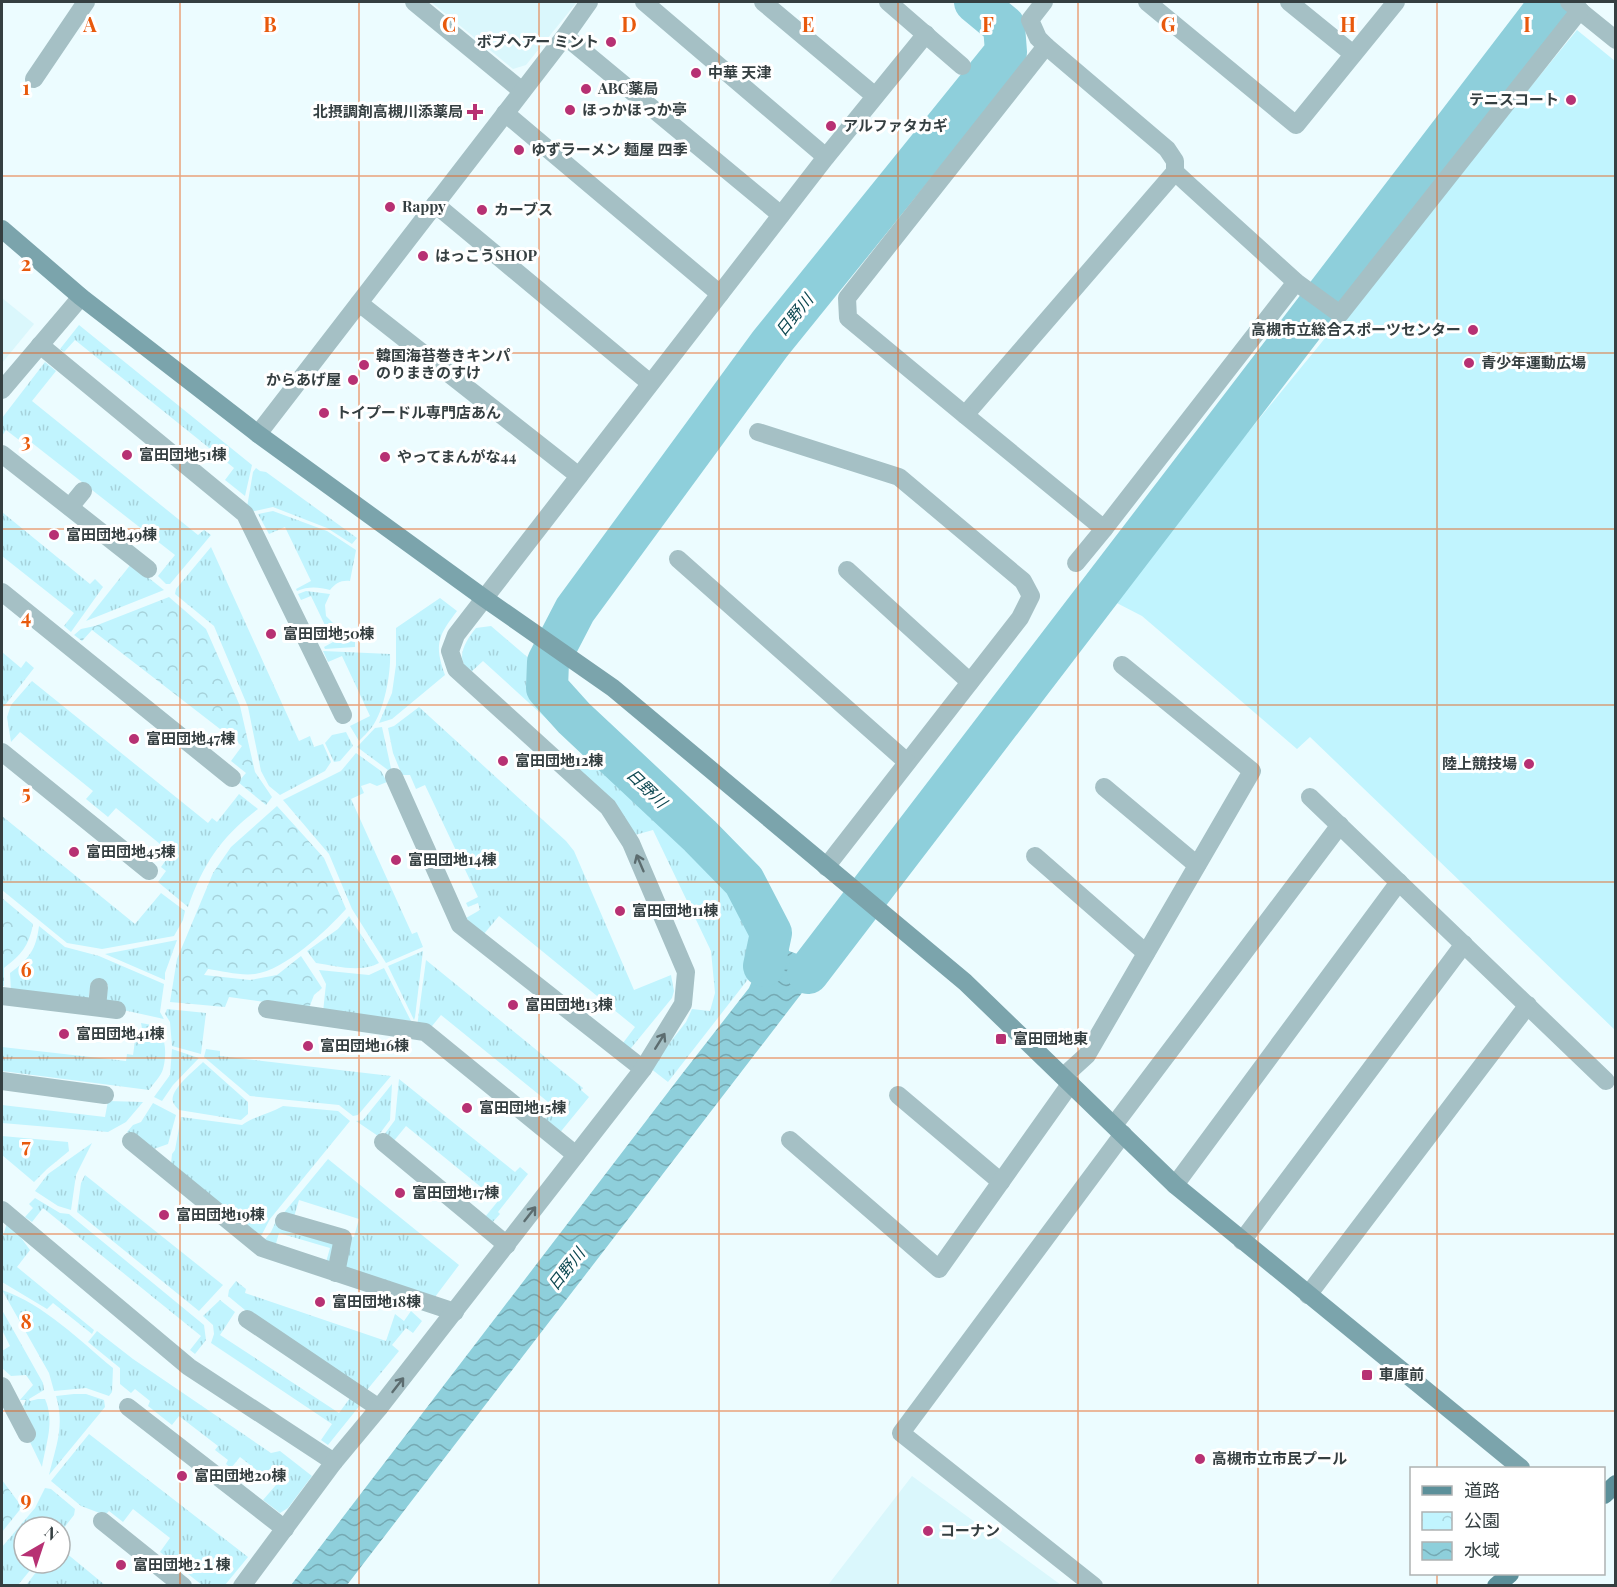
<svg xmlns="http://www.w3.org/2000/svg" width="1617" height="1587" font-family="'Playfair Display','Noto Sans JP',serif">
<style>
.built{fill:#daf7fc}
.grass{fill:url(#grass-tufts)}
.park{fill:url(#park-crowns)}
.pitch{fill:#c1f4fe}
.water{fill:url(#water-waves)}
.lines{fill:none;stroke-linecap:round;stroke-linejoin:round}
.river{stroke:#8ecfdb;stroke-width:42}
.street{stroke:#a5c0c5;stroke-width:18}
.secondary{stroke:#7ba4ac;stroke-width:18}
.primary{stroke:#5c909a;stroke-width:18}
.oneway{stroke:#5c6c6f}
.grid{fill:none;stroke:#e8590c;stroke-width:1.5;stroke-opacity:0.55}
.poi-dot{fill:#b73173;stroke:#fff;stroke-width:2}
.labels{text-anchor:middle;stroke-width:6;stroke-linejoin:round;paint-order:stroke}
.poi-label{font-size:15px;font-weight:bold;fill:#353f41;stroke:#fff;text-anchor:start}
.water-label{font-size:16px;font-style:italic;fill:#0c4750;stroke:#fff}
.grid-label{font-size:20px;text-anchor:middle;font-weight:bold;fill:#e8590c;stroke:#fff;stroke-width:6;stroke-linejoin:round;paint-order:stroke}
</style>
<defs>
<pattern id="grass-tufts" width="24" height="20" patternUnits="userSpaceOnUse" patternTransform="scale(1.5)"><rect width="24" height="20" fill="#c1f4fe"/><path d="M3 7l-1-3M5 7V3M7 7l1-3M15 17l-1-3M17 17v-4M19 17l1-3" fill="none" stroke="#a6d2db"/></pattern>
<pattern id="park-crowns" width="20" height="18" patternUnits="userSpaceOnUse" patternTransform="scale(1.5)"><rect width="20" height="18" fill="#c1f4fe"/><path d="M2 6a3 3 0 1 1 6 0M12 15a3 3 0 1 1 6 0" fill="none" stroke="#a6d2db"/></pattern>
<pattern id="water-waves" width="16" height="10" patternUnits="userSpaceOnUse" patternTransform="scale(1.5)"><rect width="16" height="10" fill="#8ecfdb"/><path d="M0 5q4-4 8 0t8 0" fill="none" stroke="#75a9b3"/></pattern>
</defs>
<rect width="100%" height="100%" fill="#ecfcff"/>
<g class="built">
<polygon points="431,2 577,2 526,65 513,69"/>
<polygon points="2,298 34,324 2,363"/>
<polygon points="912,1476 1061,1585 828,1585"/>
</g>
<g class="grass">
<polygon points="79,325 252,465 245,496 225,480 234,468 75,340 64,352 60,349"/>
<polygon points="45,362 56,371 32,401 198,535 204,530 211,535 170,584 166,584 158,576 175,555 27,439 23,443 6,430 2,436 2,418"/>
<polygon points="256,468 260,471 266,472 357,538 352,544 327,528 273,507 246,513 253,472"/>
<path d="M273,511L327,531L356,550L350,581C341,580 336,583 330,590C319,587 308,586 297,591L296,589L311,581L285,527L269,534L258,514Z"/>
<polygon points="2,512 90,584 95,579 103,587 71,632 64,626 74,613 2,556"/>
<polygon points="211,547 299,741 310,736 314,747 323,744 331,762 325,771 280,795 269,786 261,771 248,707 214,626 175,594 176,589"/>
<polygon points="131,564 164,590 86,621"/>
<polygon points="306,591 330,594 325,605 326,616 337,627 353,632 355,631 355,647 325,649 324,647 333,642 311,596 301,600 298,594"/>
<path d="M440,598L457,611C438,636 434,644 445,675L392,719L379,723L392,693L396,665V628Z"/>
<path d="M491,626L539,667L541,685L550,712L728,879L747,903L760,929L756,957L749,978L668,1082L650,1068L686,1022L692,1009L710,1011L715,993L711,951L653,830L635,835C619,804 600,788 574,766L585,754L483,661L471,672C453,660 466,640 476,628Z"/>
<path d="M323,651L390,654C391,674 384,711 372,727C368,732 363,737 359,741L350,726L370,716L342,656L328,662Z"/>
<polygon points="2,652 21,668 26,661 34,668 2,709"/>
<path d="M32,681L208,823L212,818L217,822L239,794L258,809C221,837 203,864 188,907L158,882L166,871L161,867L171,853L116,808L108,817L86,799L93,791L20,732L11,742L7,717L11,705Z"/>
<polygon points="419,707 566,841 574,851 634,990 671,975 674,991 672,998 627,1053 620,1047 635,1027 499,916 483,935 466,918 480,910 478,903 468,907 466,903 478,897 425,785 416,789 410,775 402,775 393,753 388,728 394,726"/>
<polygon points="382,727 392,773 357,747 375,728"/>
<polygon points="346,732 353,746 340,761 334,762 325,743 332,735"/>
<polygon points="356,753 381,771 387,782 377,786 370,783 361,786 364,793 351,799 412,934 417,932 423,947 386,963 352,909 329,854 283,800 341,771"/>
<polygon points="2,816 135,924 161,893 185,911 183,920 174,936 102,949 67,943 2,890"/>
<path d="M349,916L379,963C361,973 336,966 316,963L307,951L338,929Z"/>
<path d="M39,926L65,947L99,956L164,984L160,1012L164,1019L105,1006L108,985L91,982L88,1002L11,992L10,973C29,959 36,950 39,926Z"/>
<polygon points="177,940 165,973 165,980 105,954"/>
<polygon points="423,951 415,1017 414,1020 388,966"/>
<polygon points="426,960 583,1088 581,1090 589,1097 558,1135 541,1121 553,1106 441,1015 428,1031 417,1027"/>
<polygon points="384,968 411,1021 323,1012 326,984 319,970 369,975"/>
<polygon points="167,1009 206,1013 201,1054 172,1046 170,1022 165,1014"/>
<path d="M141,1023L157,1026C166,1037 167,1056 163,1069C161,1076 153,1084 149,1090L2,1071V1047L126,1061L127,1054L133,1055L136,1034H143Z"/>
<polygon points="172,1049 199,1058 173,1085 162,1101 154,1097 170,1075"/>
<polygon points="206,1049 220,1051 220,1056 391,1076 358,1115 353,1116 339,1105 250,1096 204,1057"/>
<path d="M203,1062L248,1102V1114L241,1120L179,1110C177,1108 174,1105 173,1102C169,1090 195,1070 203,1062Z"/>
<polygon points="399,1079 515,1172 520,1167 528,1174 498,1212 500,1214 492,1223 485,1217 498,1201 406,1126 393,1142 384,1135 395,1120"/>
<polygon points="392,1084 390,1120 378,1136 356,1121 363,1120"/>
<polygon points="108,1101 143,1102 126,1122 108,1132 2,1123 2,1105 105,1117"/>
<polygon points="153,1103 176,1115 168,1144 151,1150 127,1132 133,1125 141,1122"/>
<path d="M283,1106L338,1111L350,1121L270,1219L259,1240L171,1164L172,1154L175,1150L181,1117L242,1125C255,1116 269,1114 283,1106Z"/>
<polygon points="2,1136 68,1142 69,1151 47,1169 34,1182 2,1155"/>
<polygon points="92,1143 76,1175 71,1210 58,1206 35,1191 48,1174"/>
<polygon points="328,1159 459,1265 432,1301 338,1270 346,1235 354,1237 359,1219 299,1200 293,1220 282,1215"/>
<polygon points="85,1175 223,1285 199,1311 77,1212 81,1183"/>
<polygon points="35,1198 60,1213 69,1214 204,1325 206,1340 195,1354 190,1350 201,1336 43,1208 32,1222 25,1217 33,1208 29,1204"/>
<polygon points="8,1220 30,1250 17,1267 94,1330 92,1334 53,1303 47,1309 2,1282 2,1239"/>
<polygon points="276,1221 340,1239 335,1265 326,1262 330,1248 279,1233 275,1247 262,1243 271,1232"/>
<polygon points="236,1281 246,1289 245,1293 386,1341 395,1314 404,1321 411,1311 422,1321 413,1333 406,1328 392,1345 399,1351 367,1390 251,1315 228,1296 229,1290"/>
<path d="M2,1290C45,1305 79,1340 113,1368L112,1392L109,1396L86,1388L54,1391L49,1373Z"/>
<polygon points="220,1300 235,1312 220,1335 339,1413 350,1398 361,1404 328,1445 321,1440 332,1424 211,1343 214,1334 213,1325 203,1316"/>
<path d="M2,1310L43,1383L44,1390L29,1399L30,1401L38,1399H45C55,1422 46,1443 42,1467L29,1440L36,1433L23,1406L26,1400H20L33,1385L26,1375L11,1376L2,1368V1351L10,1346L2,1330Z"/>
<polygon points="97,1331 133,1359 271,1453 280,1451 312,1476 288,1508 280,1513 263,1500 276,1485 240,1457 231,1468 226,1464 228,1460 215,1450 218,1446 179,1416 172,1425 148,1406 150,1401 135,1389 131,1393 120,1384 120,1368 88,1342"/>
<path d="M74,1394H86L104,1400L105,1407L49,1475C56,1446 65,1426 56,1396Z"/>
<polygon points="89,1434 248,1557 225,1585 202,1585 160,1552 170,1538 133,1509 123,1522 109,1511 105,1515 81,1506 51,1481"/>
<polygon points="45,1488 51,1489 75,1509 74,1515 60,1533 60,1527 24,1527 24,1563 36,1563 18,1585 2,1585 2,1547 35,1508"/>
<polygon points="60,1548 105,1585 30,1586 27,1584 43,1563 60,1563"/>
</g>
<g class="park">
<polygon points="169,597 206,629 240,706 255,772 272,797 266,805 238,782 246,773 231,761 242,746 92,630 82,641 74,635 81,629 95,626"/>
<path d="M277,806L324,858L346,909C326,931 285,970 255,974C241,976 222,971 208,969L204,975L250,980L277,975L301,956L322,988L314,995L309,1008L229,997L225,1007L170,1002L177,959L213,873L231,847Z"/>
<path d="M2,898L33,924C29,946 21,955 4,968V986H2Z"/>
<polygon points="2,1480 22,1507 2,1532"/>
</g>
<polygon class="pitch" points="1577,30 1615,61 1615,1030 1310,737 1297,749 1142,616 1111,600"/>
<polygon class="water" points="775,904 789,951 800,955 809,950 833,919 848,933 347,1585 291,1585 682,1074 749,988 761,960 763,936 757,914"/>
<g class="lines">
<g class="river">
<polyline points="764,966 771,933 744,881 700,836 574,718 547,688 548,662 575,610 770,344 1006,52 1004,26 975,2"/>
<polyline points="808,973 1551,2"/>
</g>
<g class="street">
<polyline points="414,2 522,91"/>
<polyline points="644,2 826,157"/>
<polyline points="763,2 875,96"/>
<polyline points="888,2 962,66"/>
<polyline points="1044,2 1030,20 1038,38 1046,46 847,298 848,318 965,415 1175,172"/>
<polyline points="1147,2 1296,125 1396,2"/>
<polyline points="1289,2 1353,54"/>
<polyline points="1569,2 1616,40"/>
<polyline points="565,36 781,215"/>
<polyline points="1046,46 1167,149 1175,161 1175,172 1188,184 1296,282 1340,314 1580,10"/>
<polyline points="34,79 86,2"/>
<polyline points="505,113 720,294"/>
<polyline points="435,204 650,383"/>
<polyline points="359,303 579,476"/>
<polyline points="40,345 245,514 343,715"/>
<polyline points="2,390 81,297"/>
<polyline points="965,415 1104,529 1296,282"/>
<polyline points="758,432 899,477 1023,581 1031,596 1020,618 826,867"/>
<polyline points="258,434 565,36 589,2"/>
<polyline points="2,454 148,569"/>
<polyline points="70,507 83,491"/>
<polyline points="678,559 907,762"/>
<polyline points="1076,563 1104,529"/>
<polyline points="847,570 970,682"/>
<polyline points="2,592 232,778"/>
<polyline points="2,752 149,871"/>
<polyline points="394,777 460,925 643,1069"/>
<polyline points="1104,787 1197,865"/>
<polyline points="1310,797 1606,1081"/>
<polyline points="1035,856 1146,953"/>
<polyline points="2,996 117,1010"/>
<polyline points="97,1007 99,987"/>
<polyline points="267,1009 425,1032 576,1155"/>
<polyline points="1064,1076 1087,1055 1252,771 1122,665"/>
<polyline points="2,1081 105,1095"/>
<polyline points="898,1095 1001,1182"/>
<polyline points="1114,1125 1340,825"/>
<polyline points="790,1140 939,1269 1071,1083"/>
<polyline points="131,1141 262,1248 455,1312"/>
<polyline points="383,1142 507,1245"/>
<polyline points="1175,1185 1399,882"/>
<polyline points="2,1210 189,1367 334,1462"/>
<polyline points="284,1221 343,1238 336,1273"/>
<polyline points="1242,1241 1464,944"/>
<polyline points="1308,1295 1528,1005"/>
<polyline points="247,1319 379,1408"/>
<polyline points="2,1386 27,1434"/>
<polyline points="128,1407 285,1529"/>
<polyline points="102,1521 183,1586"/>
<polyline points="242,1586 334,1462 379,1408 643,1069 683,1004 686,972 631,843 608,807 456,669 450,651 456,635 826,157 926,34"/>
<polyline points="1094,1586 901,1433 1123,1134"/>
</g>
<polyline class="secondary" points="2,229 81,297 258,434 484,598 613,688 965,982 1175,1185 1521,1468"/>
<g class="primary">
<polyline points="1604,1495 1616,1484"/>
<polyline points="1496,1586 1510,1574"/>
</g>
</g>
<defs><path id="oneway-shaft" d="M-6 0H5M1.5-3L5.5 0L1.5 3" fill="none" stroke-width="1.6" stroke-linecap="round" stroke-linejoin="round" transform="scale(1.5)"/></defs>
<g class="oneway">
<use href="#oneway-shaft" transform="translate(640 863) rotate(-113)"/>
<use href="#oneway-shaft" transform="translate(660 1041) rotate(-58)"/>
<use href="#oneway-shaft" transform="translate(530 1214) rotate(-52)"/>
<use href="#oneway-shaft" transform="translate(398 1385) rotate(-52)"/>
</g>
<path class="grid" d="M180,2V1586M359,2V1586M539,2V1586M719,2V1586M898,2V1586M1078,2V1586M1258,2V1586M1437,2V1468M2,176H1616M2,353H1616M2,529H1616M2,705H1616M2,882H1616M2,1058H1616M2,1234H1616M2,1411H1616M1437,1574V1586"/>
<g class="poi-dot">
<circle cx="611" cy="42" r="6"/>
<circle cx="696" cy="73" r="6"/>
<circle cx="586" cy="89" r="6"/>
<circle cx="1571" cy="100" r="6"/>
<circle cx="570" cy="110" r="6"/>
<path d="M472 103h6v6h6v6h-6v6h-6v-6h-6v-6h6z"/>
<circle cx="831" cy="126" r="6"/>
<circle cx="519" cy="150" r="6"/>
<circle cx="390" cy="207" r="6"/>
<circle cx="482" cy="210" r="6"/>
<circle cx="423" cy="256" r="6"/>
<circle cx="1473" cy="330" r="6"/>
<circle cx="1469" cy="363" r="6"/>
<circle cx="364" cy="365" r="6"/>
<circle cx="353" cy="380" r="6"/>
<circle cx="324" cy="413" r="6"/>
<circle cx="127" cy="455" r="6"/>
<circle cx="385" cy="457" r="6"/>
<circle cx="54" cy="535" r="6"/>
<circle cx="271" cy="634" r="6"/>
<circle cx="134" cy="739" r="6"/>
<circle cx="503" cy="761" r="6"/>
<circle cx="1529" cy="764" r="6"/>
<circle cx="74" cy="852" r="6"/>
<circle cx="396" cy="860" r="6"/>
<circle cx="620" cy="911" r="6"/>
<circle cx="513" cy="1005" r="6"/>
<circle cx="64" cy="1034" r="6"/>
<rect x="995" y="1033" width="12" height="12" rx="3"/>
<circle cx="308" cy="1046" r="6"/>
<circle cx="467" cy="1108" r="6"/>
<circle cx="400" cy="1193" r="6"/>
<circle cx="164" cy="1215" r="6"/>
<circle cx="320" cy="1302" r="6"/>
<rect x="1361" y="1369" width="12" height="12" rx="3"/>
<circle cx="1200" cy="1459" r="6"/>
<circle cx="182" cy="1476" r="6"/>
<circle cx="928" cy="1531" r="6"/>
<circle cx="121" cy="1565" r="6"/>
</g>
<g class="labels">
<g class="poi-label">
<text x="599" y="47" text-anchor="end">ボブヘアー ミント</text>
<text x="708" y="78">中華 天津</text>
<text x="598" y="94">ABC薬局</text>
<text x="1559" y="105" text-anchor="end">テニスコート</text>
<text x="582" y="115">ほっかほっか亭</text>
<text x="463" y="117" text-anchor="end">北摂調剤高槻川添薬局</text>
<text x="843" y="131">アルファタカギ</text>
<text x="531" y="155">ゆずラーメン 麺屋 四季</text>
<text x="402" y="212">Rappy</text>
<text x="494" y="215">カーブス</text>
<text x="435" y="261">はっこうSHOP</text>
<text x="1461" y="335" text-anchor="end">高槻市立総合スポーツセンター</text>
<text x="376" y="361">韓国海苔巻きキンパ<tspan x="376" dy="17">のりまきのすけ</tspan></text>
<text x="1481" y="368">青少年運動広場</text>
<text x="341" y="385" text-anchor="end">からあげ屋</text>
<text x="336" y="418">トイプードル専門店あん</text>
<text x="139" y="460">富田団地51棟</text>
<text x="397" y="462">やってまんがな44</text>
<text x="66" y="540">富田団地49棟</text>
<text x="283" y="639">富田団地50棟</text>
<text x="146" y="744">富田団地47棟</text>
<text x="515" y="766">富田団地12棟</text>
<text x="1517" y="769" text-anchor="end">陸上競技場</text>
<text x="86" y="857">富田団地45棟</text>
<text x="408" y="865">富田団地14棟</text>
<text x="632" y="916">富田団地11棟</text>
<text x="525" y="1010">富田団地13棟</text>
<text x="76" y="1039">富田団地41棟</text>
<text x="1013" y="1044">富田団地東</text>
<text x="320" y="1051">富田団地16棟</text>
<text x="479" y="1113">富田団地15棟</text>
<text x="412" y="1198">富田団地17棟</text>
<text x="176" y="1220">富田団地19棟</text>
<text x="332" y="1307">富田団地18棟</text>
<text x="1379" y="1380">車庫前</text>
<text x="1212" y="1464">高槻市立市民プール</text>
<text x="194" y="1481">富田団地20棟</text>
<text x="940" y="1536">コーナン</text>
<text x="133" y="1570">富田団地2１棟</text>
</g>
<g class="water-label">
<text transform="translate(794 315) rotate(-51)" y="6">日野川</text>
<text transform="translate(647 788) rotate(44)" y="6">日野川</text>
<text transform="translate(566 1269) rotate(-52)" y="6">日野川</text>
</g>
</g>
<g class="grid-label">
<text x="90" y="32">A</text>
<text x="270" y="32">B</text>
<text x="449" y="32">C</text>
<text x="629" y="32">D</text>
<text x="808" y="32">E</text>
<text x="988" y="32">F</text>
<text x="1168" y="32">G</text>
<text x="1348" y="32">H</text>
<text x="1527" y="32">I</text>
<text x="26" y="95">1</text>
<text x="26" y="271">2</text>
<text x="26" y="448">3</text>
<text x="26" y="624">4</text>
<text x="26" y="800">5</text>
<text x="26" y="977">6</text>
<text x="26" y="1153">7</text>
<text x="26" y="1329">8</text>
<text x="26" y="1506">9</text>
</g>
<rect width="1617" height="1587" fill="none" stroke="#353f41" stroke-width="6"/>
<rect x="1410" y="1467" width="195" height="108" fill="#ffffff" stroke="#aeb2b3" stroke-width="1.5"/>
<rect x="1422" y="1486" width="30" height="9" fill="#5c909a" stroke="#aeb2b3" stroke-width="1.5"/>
<text x="1464" y="1497" font-size="18" fill="#353f41">道路</text>
<rect x="1422" y="1512" width="30" height="18" fill="url(#park-crowns)" stroke="#aeb2b3" stroke-width="1.5"/>
<text x="1464" y="1527" font-size="18" fill="#353f41">公園</text>
<rect x="1422" y="1542" width="30" height="18" fill="url(#water-waves)" stroke="#aeb2b3" stroke-width="1.5"/>
<text x="1464" y="1557" font-size="18" fill="#353f41">水域</text>
<g transform="translate(42 1545) rotate(39)"><circle r="28" fill="#ffffff" stroke="#aeb2b3" stroke-width="1.5"/>
<path d="M0-4.5L10 22L0 15L-10 22Z" fill="#b73173"/>
<text y="-9" font-size="16" font-weight="bold" text-anchor="middle" fill="#353f41">N</text>
</g>
</svg>
